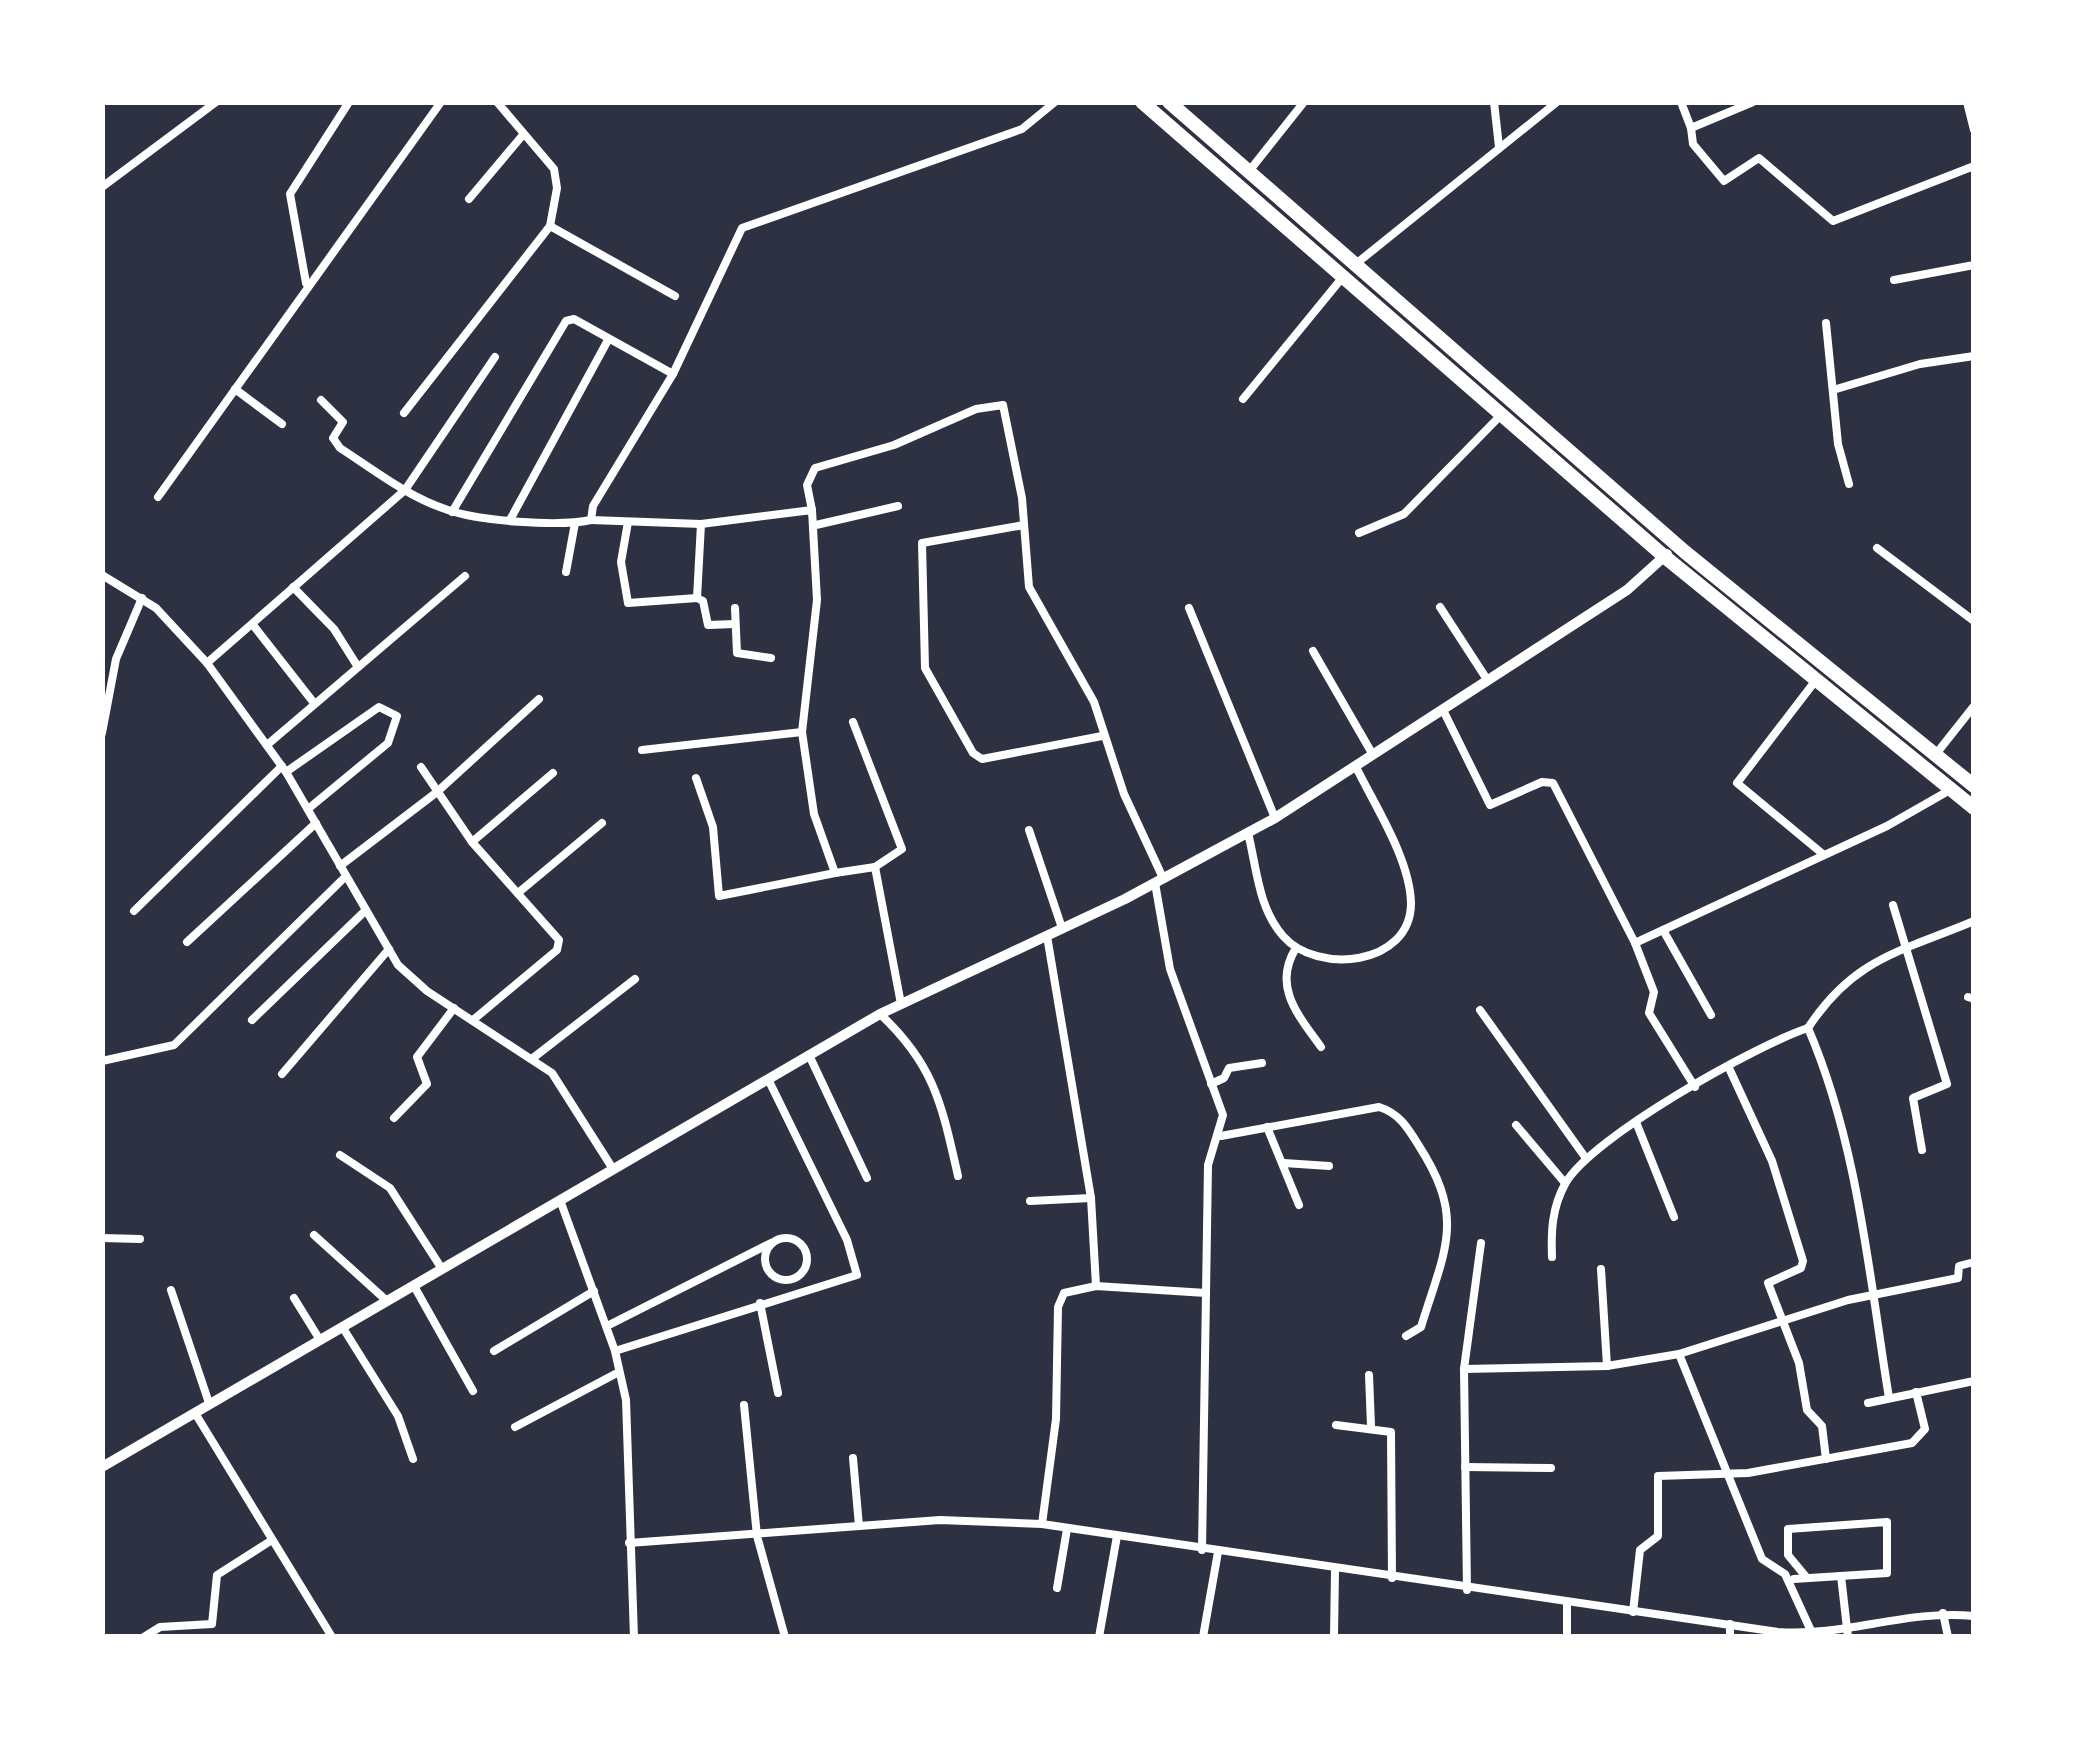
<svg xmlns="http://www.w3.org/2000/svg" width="2076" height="1739" font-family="Roboto,sans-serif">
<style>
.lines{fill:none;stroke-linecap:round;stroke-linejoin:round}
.minor{stroke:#fff;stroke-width:8}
.tertiary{stroke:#fff;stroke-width:10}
.trunk{stroke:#fff;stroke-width:14}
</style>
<rect width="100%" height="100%" fill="#2d3142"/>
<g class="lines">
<g class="minor">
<polyline points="497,102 554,169 557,188 550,226"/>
<polyline points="1494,102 1499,147"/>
<polyline points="1681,102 1691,128 1753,102"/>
<polyline points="1967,102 1974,130"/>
<polyline points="1691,128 1693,144 1724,181 1759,158 1833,221 1974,166"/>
<polyline points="1250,170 1304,102"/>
<polyline points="102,187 216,102"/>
<polyline points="469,199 522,136"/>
<polyline points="1357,263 1557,102"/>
<polyline points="1894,280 1974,265"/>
<polyline points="306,283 290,194 349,102"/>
<polyline points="1826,323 1838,444 1849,484"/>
<polyline points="235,389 282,424"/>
<polyline points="1833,390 1920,364 1974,356"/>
<polyline points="1243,399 1342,278"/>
<path d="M321,400L343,422L333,438L340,448C374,470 408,497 448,510C479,521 558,527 591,520"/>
<polyline points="404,413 550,226 675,296"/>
<polyline points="158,497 441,102"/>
<polyline points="812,510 807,485 815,468 894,445 976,409 1003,405 1022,498 1029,587 1094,702 1124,794 1163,878"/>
<polyline points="452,512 566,321 574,319 673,374"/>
<polyline points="511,518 608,340"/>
<polyline points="628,522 621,562 628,603 697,598"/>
<polyline points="701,524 697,598 703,601 708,625 735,624"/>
<polyline points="816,525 898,506"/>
<polyline points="1024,525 922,543 925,668 973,753 982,759 1102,736"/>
<polyline points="1359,533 1404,514 1502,414"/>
<polyline points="1877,548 1974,621"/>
<polyline points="566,572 575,523"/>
<polyline points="102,575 156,608 207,663 286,772 398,965 427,991 552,1073 613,1169"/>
<polyline points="293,587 334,629 358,667"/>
<polyline points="1440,607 1488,681"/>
<polyline points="735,608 737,653 771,658"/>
<polyline points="1189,608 1275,818"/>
<polyline points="253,625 314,703"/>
<polyline points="1313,651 1373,755"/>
<polyline points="207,663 405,490 495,357"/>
<polyline points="1816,680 1737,783 1824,855"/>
<polyline points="1443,710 1490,805 1542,782 1553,783 1635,943 1887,826 1950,790"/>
<polyline points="853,722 902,849 875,867"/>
<polyline points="102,733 116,659 142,598"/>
<polyline points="267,745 465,576"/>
<polyline points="642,750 802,732"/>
<polyline points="1936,754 1974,706"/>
<polyline points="421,767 472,842 559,940 557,950 473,1020"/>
<polyline points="286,772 379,707 397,716 388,743 308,809"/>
<polyline points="696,778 713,827 719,896 835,873"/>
<polyline points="1029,830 1062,928"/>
<path d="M1248,833C1257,869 1258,907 1283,936C1317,975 1411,966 1411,903C1410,859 1375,806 1356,767"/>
<polyline points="472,842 553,773"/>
<polyline points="340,866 437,792 539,699"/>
<polyline points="1155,883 1170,969 1223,1115 1208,1165 1202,1550"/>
<polyline points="518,893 602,823"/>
<polyline points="1893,905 1947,1084 1913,1098 1922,1150"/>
<polyline points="134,911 282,766"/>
<polyline points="1663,930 1711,1015"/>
<polyline points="1047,936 1091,1198 1096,1286"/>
<polyline points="187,942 316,823"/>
<polyline points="1635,943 1654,992 1649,1013 1695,1087"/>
<path d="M1296,948C1272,986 1298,1015 1321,1047"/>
<polyline points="1968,997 1974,999"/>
<polyline points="901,1004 875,867 835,873 814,814 802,732 817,600 812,510 701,524 591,520 593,506 673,374 742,228 1022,129 1055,102"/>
<polyline points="1480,1010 1585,1157"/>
<path d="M880,1014C935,1065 942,1106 958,1176"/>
<polyline points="252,1020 366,910"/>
<path d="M1808,1028C1858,1144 1869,1275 1889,1398"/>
<path d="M1808,1028C1854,958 1900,952 1974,921"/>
<polyline points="809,1055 867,1178"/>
<polyline points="533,1058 635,979"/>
<polyline points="102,1061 174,1045 345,877"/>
<polyline points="1729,1068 1772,1161 1803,1261 1801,1268 1768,1283 1799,1363 1807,1410 1822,1426 1826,1459"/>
<polyline points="282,1074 389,949"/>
<polyline points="1211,1084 1224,1078 1229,1068 1262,1063"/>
<polyline points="394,1118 427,1084 417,1057 454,1008"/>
<polyline points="1636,1122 1674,1217"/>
<polyline points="1516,1125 1565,1183"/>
<polyline points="1267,1127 1299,1205"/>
<path d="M1221,1136L1379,1107C1399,1113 1408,1128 1419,1146C1466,1219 1445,1249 1421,1327L1406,1336"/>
<polyline points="340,1155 390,1188 442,1269"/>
<polyline points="1284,1163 1329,1166"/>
<polyline points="560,1200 615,1351 626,1400 634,1637"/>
<polyline points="1030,1201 1091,1198"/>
<polyline points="314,1235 387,1301"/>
<circle cx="786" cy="1259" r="21"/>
<polyline points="102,1238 140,1239"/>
<path d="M1552,1257C1551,1231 1552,1208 1565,1184C1590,1138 1756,1045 1808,1028"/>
<polyline points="1601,1269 1607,1366"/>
<polyline points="414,1286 473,1391"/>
<polyline points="171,1290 209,1403"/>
<polyline points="294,1298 320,1340"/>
<polyline points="760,1303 778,1393"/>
<polyline points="607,1326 771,1243"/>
<polyline points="343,1328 398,1416 413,1459"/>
<polyline points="494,1351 594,1291"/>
<polyline points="615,1351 857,1275 847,1240 768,1079"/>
<polyline points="1679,1354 1762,1559 1785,1574 1812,1633"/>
<polyline points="1464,1369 1607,1366 1679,1354 1848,1300 1958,1278 1959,1266 1974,1262"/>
<polyline points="1369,1375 1371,1426"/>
<polyline points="1868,1403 1974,1381"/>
<polyline points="744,1405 757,1536 785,1637"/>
<polyline points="195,1413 332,1637"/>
<polyline points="1336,1425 1391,1432 1392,1578"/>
<polyline points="515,1427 619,1372"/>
<polyline points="853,1458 859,1526"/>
<polyline points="1465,1467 1551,1468"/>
<polyline points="1042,1524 1056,1419 1058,1307 1064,1293 1096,1286 1206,1293"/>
<path d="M629,1543L940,1520L1042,1524L1778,1632C1845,1637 1907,1609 1974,1616"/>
<polyline points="1841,1576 1848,1637"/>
<polyline points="1794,1579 1887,1573 1887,1522 1788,1529 1788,1555 1807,1578"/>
<polyline points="1057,1588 1067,1529"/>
<polyline points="1467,1590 1464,1369 1481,1243"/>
<polyline points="1633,1612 1640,1550 1658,1536 1658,1476 1748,1473 1912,1443 1925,1429 1916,1392"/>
<polyline points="1943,1613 1948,1637"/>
<polyline points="1730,1624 1730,1637"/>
<polyline points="144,1637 160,1627 212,1624 217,1575 272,1540"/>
<polyline points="1099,1637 1117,1536"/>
<polyline points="1203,1637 1218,1552"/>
<polyline points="1334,1637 1335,1570"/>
<polyline points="1567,1637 1567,1605"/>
</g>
<polyline class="tertiary" points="102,1467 880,1014 1125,899 1275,818 1627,590 1667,554"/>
<g class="trunk">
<polyline points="1142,102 1665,557 1974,808"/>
<polyline points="1169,102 1685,552 1974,786"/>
</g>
</g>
<rect width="2076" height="1739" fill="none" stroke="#ffffff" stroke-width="210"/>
</svg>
